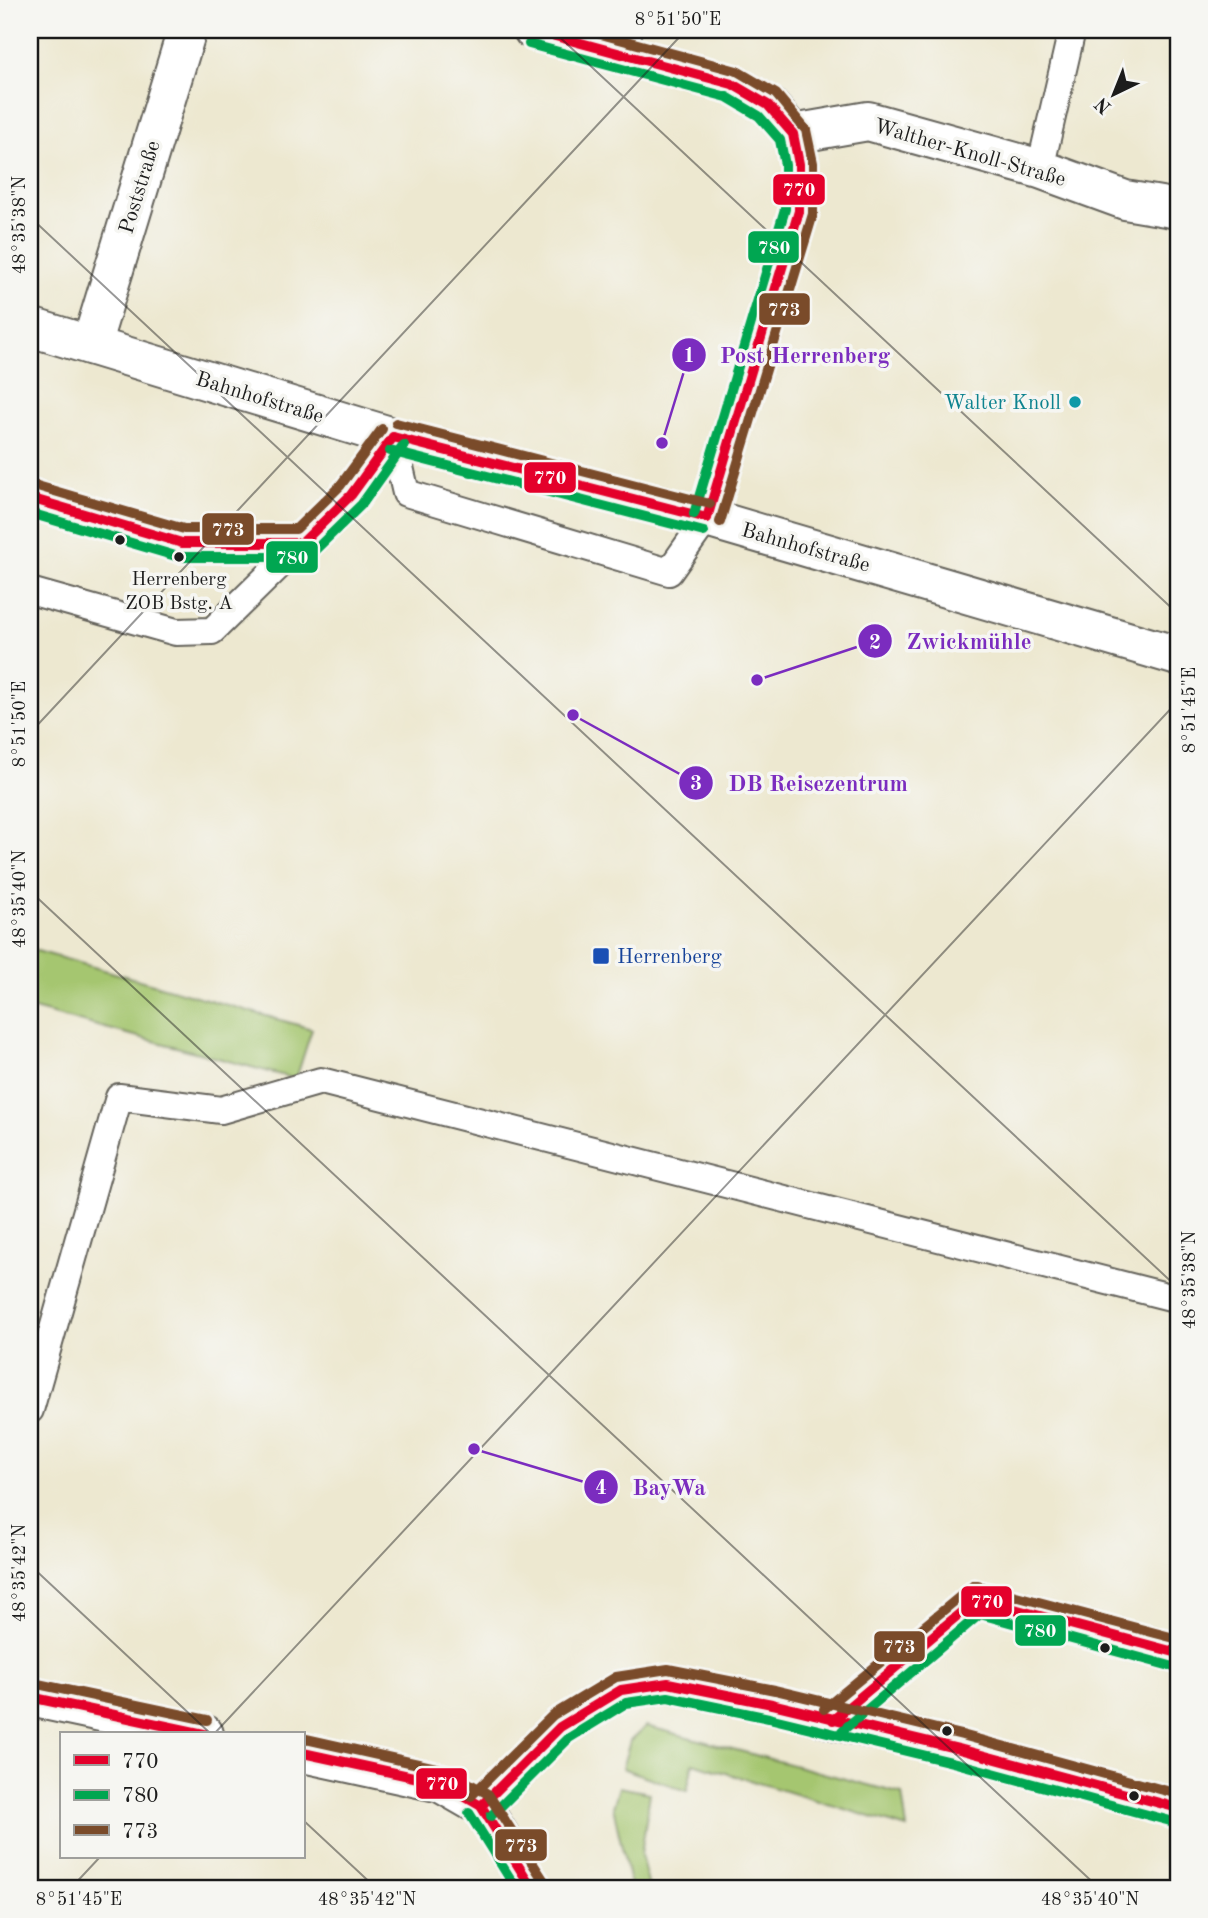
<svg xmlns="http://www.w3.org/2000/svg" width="1208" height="1918" font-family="'Old Standard TT',serif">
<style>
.green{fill:#a5c66f;stroke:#607146;stroke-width:2}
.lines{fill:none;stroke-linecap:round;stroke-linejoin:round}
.service-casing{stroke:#65635b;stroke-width:30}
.minor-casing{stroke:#65635b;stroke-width:42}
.service{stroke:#fff;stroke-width:26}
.minor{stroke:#fff;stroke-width:38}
.bus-1-casing{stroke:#f6f6f2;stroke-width:16}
.bus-2-casing{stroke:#f6f6f2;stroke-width:16}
.bus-3-casing{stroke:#f6f6f2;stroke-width:16}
.bus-1{stroke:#e4002b;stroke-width:10}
.bus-2{stroke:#00a651;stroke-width:10}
.bus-3{stroke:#7a4b2a;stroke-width:10}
.ticks{fill:none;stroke:#1c1c1c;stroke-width:2;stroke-opacity:0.45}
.culture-dot{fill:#0f9aa8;stroke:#f6f6f2;stroke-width:2.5}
.bus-dot{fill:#1c1c1c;stroke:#f6f6f2;stroke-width:2.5}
.transit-dot{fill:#1a4fb4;stroke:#f6f6f2;stroke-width:2.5}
.labels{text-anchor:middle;stroke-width:7;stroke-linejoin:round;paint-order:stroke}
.bus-label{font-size:19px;fill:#1c1c1c;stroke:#f6f6f2}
.street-label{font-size:21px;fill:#1c1c1c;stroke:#f6f6f2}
.culture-label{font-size:21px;fill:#0d838f;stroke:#f6f6f2;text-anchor:end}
.transit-label{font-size:21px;fill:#164399;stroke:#f6f6f2;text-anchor:start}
.leader{fill:none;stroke:#7b2cbf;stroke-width:2.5}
.callout-dot{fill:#7b2cbf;stroke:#f6f6f2;stroke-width:2.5}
.mark-label{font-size:21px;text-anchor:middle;font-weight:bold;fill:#fff}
.callout-label{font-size:23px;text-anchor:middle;font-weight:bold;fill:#7b2cbf;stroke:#f6f6f2;stroke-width:7;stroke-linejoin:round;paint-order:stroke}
.line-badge{stroke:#f6f6f2;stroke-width:2.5}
.badge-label{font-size:19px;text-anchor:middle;font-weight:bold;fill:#fff}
.neatline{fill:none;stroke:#1c1c1c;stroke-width:2.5}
.ticks-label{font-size:18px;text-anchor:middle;fill:#1c1c1c}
</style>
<rect width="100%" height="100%" fill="#f6f6f2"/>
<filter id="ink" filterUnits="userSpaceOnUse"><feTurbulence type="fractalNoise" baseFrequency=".0143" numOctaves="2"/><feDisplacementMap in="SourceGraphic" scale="14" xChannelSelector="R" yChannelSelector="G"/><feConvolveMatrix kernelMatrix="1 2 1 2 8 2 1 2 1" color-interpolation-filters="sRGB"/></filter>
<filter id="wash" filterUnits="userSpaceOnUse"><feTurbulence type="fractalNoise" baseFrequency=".00686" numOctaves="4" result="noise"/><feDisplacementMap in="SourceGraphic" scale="28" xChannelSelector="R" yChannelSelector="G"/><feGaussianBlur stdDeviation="1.57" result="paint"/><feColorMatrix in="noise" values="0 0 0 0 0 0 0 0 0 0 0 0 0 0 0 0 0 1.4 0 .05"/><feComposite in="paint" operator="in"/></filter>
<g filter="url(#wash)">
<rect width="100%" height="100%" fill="#ede8d0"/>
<g class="green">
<polygon points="30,949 312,1029 296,1079 30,1008"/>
<polygon points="646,1726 902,1794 907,1828 693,1763 687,1791 622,1768 630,1741"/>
<polygon points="619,1787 650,1793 641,1855 649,1888 631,1888 613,1807"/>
</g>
</g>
<g filter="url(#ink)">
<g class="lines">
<g class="service-casing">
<g id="service">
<polyline points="622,55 629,30"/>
<polyline points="1040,169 1072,30"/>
<polyline points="393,437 406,493 669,572 707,518"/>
<polyline points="30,498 182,543 302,543"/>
<polyline points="30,591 176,632 212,631 351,495 393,437"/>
<polyline points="30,1410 119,1097 221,1110 321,1081 1178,1299"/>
<polyline points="833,1720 977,1599 1178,1653"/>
</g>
</g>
<g class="minor-casing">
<g id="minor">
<polyline points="533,30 732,84 768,105 793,134 799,164 799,211 707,518"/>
<polyline points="793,134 868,121 1040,169 1125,200 1178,209"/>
<polyline points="30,327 393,437 707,518 1178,656"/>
<polyline points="91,345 187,30"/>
<polyline points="30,1697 204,1734"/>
<polyline points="303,1753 441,1783 481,1806 532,1888"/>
<polyline points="481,1806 560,1727 621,1690 668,1683 772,1704 833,1720 959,1749 1178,1808"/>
</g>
</g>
<use href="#service" class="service"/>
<use href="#minor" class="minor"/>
<g class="bus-1-casing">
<g id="bus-1">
<polyline points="533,30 732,84 768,105 793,134 799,164 799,211 707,518"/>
<polyline points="393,437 707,518"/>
<polyline points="30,498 182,543 302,543 351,495 393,437"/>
<polyline points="30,1697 204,1734"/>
<polyline points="833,1720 977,1599 1178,1653"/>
<polyline points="303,1753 441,1783 481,1806 532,1888"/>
<polyline points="481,1806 560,1727 621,1690 668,1683 772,1704 959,1749 1178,1808"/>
</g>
</g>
<g class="bus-2-casing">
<g id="bus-2">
<polyline points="529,44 727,97 759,116 780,140 785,165 785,209 694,514"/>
<polyline points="390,451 704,532"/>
<polyline points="30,513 179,557 305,557 312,553 362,504 404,445"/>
<polyline points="842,1731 980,1614 1174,1667"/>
<polyline points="469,1813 516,1888"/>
<polyline points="491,1816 569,1738 626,1703 668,1697 769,1718 956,1763 1174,1822"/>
</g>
</g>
<g class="bus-3-casing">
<g id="bus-3">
<polyline points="586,30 737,71 776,94 806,130 813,163 813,214 720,522"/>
<polyline points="396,423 710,504"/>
<polyline points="34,485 184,529 296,529 340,486 382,429"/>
<polyline points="33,1683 207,1720"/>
<polyline points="824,1709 974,1585 1178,1639"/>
<polyline points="306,1739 445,1770 488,1794 544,1881"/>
<polyline points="471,1796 553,1715 616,1677 668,1669 775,1690 962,1735 1178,1794"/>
</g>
</g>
<use href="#bus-1" class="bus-1"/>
<use href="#bus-2" class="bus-2"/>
<use href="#bus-3" class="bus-3"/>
</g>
</g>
<path class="ticks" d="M552,30L1178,614M30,217L1178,1288M30,733L686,30M30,891L1099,1888M30,1565L211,1734M214,1734L1178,701M303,1820L376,1888M71,1888L100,1857"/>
<circle class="culture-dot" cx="1075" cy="402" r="7"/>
<g class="bus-dot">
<circle cx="120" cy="540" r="6"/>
<circle cx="179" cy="557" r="6"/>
<circle cx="1105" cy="1648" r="6"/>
<circle cx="947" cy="1731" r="6"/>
<circle cx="1134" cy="1796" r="6"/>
</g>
<rect class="transit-dot" x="592" y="947" width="18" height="18" rx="3.5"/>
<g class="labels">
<g class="bus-label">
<text x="179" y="585">Herrenberg<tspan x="179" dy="24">ZOB Bstg. A</tspan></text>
</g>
<g class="street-label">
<text transform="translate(970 152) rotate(16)" y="7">Walther-Knoll-Straße</text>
<text transform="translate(139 187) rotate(-73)" y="7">Poststraße</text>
<text transform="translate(260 397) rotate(17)" y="7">Bahnhofstraße</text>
<text transform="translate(806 547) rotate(16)" y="7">Bahnhofstraße</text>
</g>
<g class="culture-label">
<text x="1061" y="409">Walter Knoll</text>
</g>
<g class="transit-label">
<text x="617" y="963">Herrenberg</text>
</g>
</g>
<path class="leader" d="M662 443L689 355M757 680L875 641M573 715L696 783M474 1449L601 1487"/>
<g class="callout-dot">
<circle cx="662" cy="443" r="7"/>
<circle cx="757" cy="680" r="7"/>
<circle cx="573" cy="715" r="7"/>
<circle cx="474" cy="1449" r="7"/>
<circle cx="689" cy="355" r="18"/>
<circle cx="875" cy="641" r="18"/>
<circle cx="696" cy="783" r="18"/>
<circle cx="601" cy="1487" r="18"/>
</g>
<g class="mark-label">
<text x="689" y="362">1</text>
<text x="875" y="649">2</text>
<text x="696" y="790">3</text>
<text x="601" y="1494">4</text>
</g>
<g class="callout-label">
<text x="805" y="363">Post Herrenberg</text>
<text x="969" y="649">Zwickmühle</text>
<text x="818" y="791">DB Reisezentrum</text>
<text x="669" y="1495">BayWa</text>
</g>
<g class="line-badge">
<rect x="772" y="173" width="54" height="33" rx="7" fill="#e4002b"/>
<rect x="747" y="230" width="53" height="34" rx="7" fill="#00a651"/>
<rect x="758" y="292" width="53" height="34" rx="7" fill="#7a4b2a"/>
<rect x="523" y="461" width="54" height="33" rx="7" fill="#e4002b"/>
<rect x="201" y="512" width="54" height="34" rx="7" fill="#7a4b2a"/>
<rect x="265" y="540" width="54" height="34" rx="7" fill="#00a651"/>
<rect x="960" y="1585" width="53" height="33" rx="7" fill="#e4002b"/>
<rect x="1014" y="1614" width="53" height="33" rx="7" fill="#00a651"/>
<rect x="873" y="1630" width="53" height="33" rx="7" fill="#7a4b2a"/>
<rect x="415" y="1767" width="53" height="33" rx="7" fill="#e4002b"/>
<rect x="494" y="1828" width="54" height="34" rx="7" fill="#7a4b2a"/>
</g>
<g class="badge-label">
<text x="799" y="196">770</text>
<text x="774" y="254">780</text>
<text x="784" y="316">773</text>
<text x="550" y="484">770</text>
<text x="228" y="536">773</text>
<text x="292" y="564">780</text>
<text x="987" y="1608">770</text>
<text x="1040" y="1637">780</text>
<text x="899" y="1653">773</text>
<text x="442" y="1790">770</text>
<text x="521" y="1852">773</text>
</g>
<rect width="1208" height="1918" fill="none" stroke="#f6f6f2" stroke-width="77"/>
<rect x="60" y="1732" width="245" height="126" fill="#f6f6f2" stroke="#9f9f9c" stroke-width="2"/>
<rect x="74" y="1755" width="35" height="10" fill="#e4002b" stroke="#9f9f9c" stroke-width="2"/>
<text x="122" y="1768" font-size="21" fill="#1c1c1c">770</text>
<rect x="74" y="1790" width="35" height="10" fill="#00a651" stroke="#9f9f9c" stroke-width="2"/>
<text x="122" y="1802" font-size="21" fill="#1c1c1c">780</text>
<rect x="74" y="1825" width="35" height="10" fill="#7a4b2a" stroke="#9f9f9c" stroke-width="2"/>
<text x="122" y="1838" font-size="21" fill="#1c1c1c">773</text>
<g transform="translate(1114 94) rotate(223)" stroke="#f6f6f2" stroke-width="5" paint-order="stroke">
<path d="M0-5L12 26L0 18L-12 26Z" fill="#1c1c1c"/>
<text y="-10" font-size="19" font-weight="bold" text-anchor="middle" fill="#1c1c1c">N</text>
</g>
<rect x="38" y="38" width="1132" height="1842" class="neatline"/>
<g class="ticks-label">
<text x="678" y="25">8°51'50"E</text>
<text transform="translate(19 225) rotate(-90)" y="6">48°35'38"N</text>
<text transform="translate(1189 710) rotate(-90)" y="6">8°51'45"E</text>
<text transform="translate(19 724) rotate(-90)" y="6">8°51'50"E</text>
<text transform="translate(19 899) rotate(-90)" y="6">48°35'40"N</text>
<text transform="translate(1189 1280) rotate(-90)" y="6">48°35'38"N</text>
<text transform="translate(19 1573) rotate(-90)" y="6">48°35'42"N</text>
<text x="79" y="1905">8°51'45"E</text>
<text x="367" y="1905">48°35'42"N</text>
<text x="1090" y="1905">48°35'40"N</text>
</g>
</svg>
